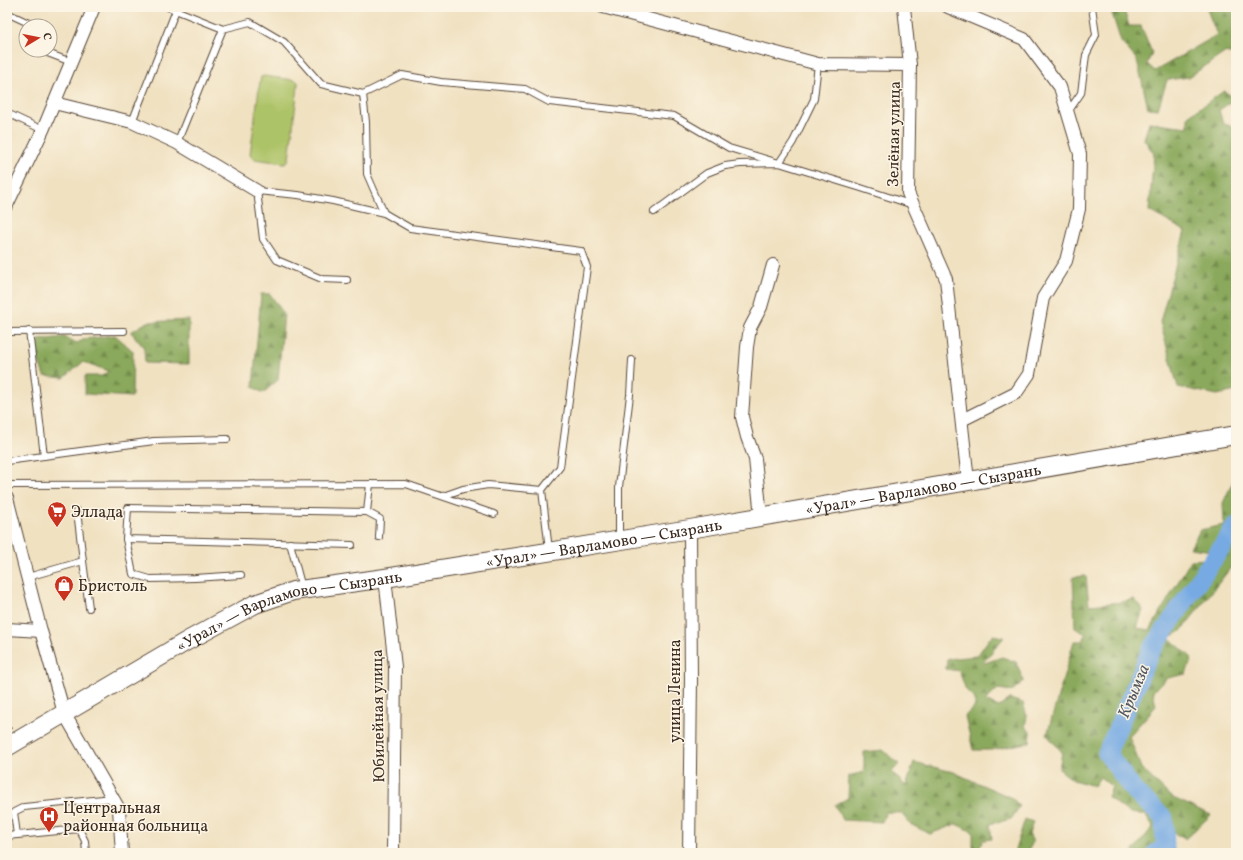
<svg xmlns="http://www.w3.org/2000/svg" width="1243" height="860" font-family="Vollkorn,serif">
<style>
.forest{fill:url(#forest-firs);stroke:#626a3d}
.garden{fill:#adc368;stroke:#747643}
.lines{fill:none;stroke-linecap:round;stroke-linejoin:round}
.river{stroke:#77aae3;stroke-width:19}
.lane-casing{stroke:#564536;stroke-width:8}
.street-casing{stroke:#564536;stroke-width:14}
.secondary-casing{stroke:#564536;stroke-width:20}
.path{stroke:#564536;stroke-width:2;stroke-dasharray:3 3;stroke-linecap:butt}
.lane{stroke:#fff;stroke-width:6}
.street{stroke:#fff;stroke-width:12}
.secondary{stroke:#fff;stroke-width:18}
.labels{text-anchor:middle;stroke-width:3;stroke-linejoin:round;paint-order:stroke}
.street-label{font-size:16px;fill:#3b2a1e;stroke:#fcf5e5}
.poi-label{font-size:16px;fill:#3b2a1e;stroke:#fcf5e5;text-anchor:start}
.water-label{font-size:17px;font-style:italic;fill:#505763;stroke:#fcf5e5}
</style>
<defs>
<pattern id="forest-firs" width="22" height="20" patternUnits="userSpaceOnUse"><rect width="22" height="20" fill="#8aa95c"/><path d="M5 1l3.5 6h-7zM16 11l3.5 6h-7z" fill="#728a4b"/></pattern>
</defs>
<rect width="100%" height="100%" fill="#fcf5e5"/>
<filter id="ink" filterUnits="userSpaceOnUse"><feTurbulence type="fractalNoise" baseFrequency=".025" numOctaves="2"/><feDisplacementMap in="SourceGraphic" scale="8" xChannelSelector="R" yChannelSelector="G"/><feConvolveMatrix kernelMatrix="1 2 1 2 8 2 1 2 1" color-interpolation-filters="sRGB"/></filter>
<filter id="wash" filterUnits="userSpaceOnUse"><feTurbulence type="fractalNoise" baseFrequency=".012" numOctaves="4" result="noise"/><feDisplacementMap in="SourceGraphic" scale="16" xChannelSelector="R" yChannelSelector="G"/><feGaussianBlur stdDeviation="0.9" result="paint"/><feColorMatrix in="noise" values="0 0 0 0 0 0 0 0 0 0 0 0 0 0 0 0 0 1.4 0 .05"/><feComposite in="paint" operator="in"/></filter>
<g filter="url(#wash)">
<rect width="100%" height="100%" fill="#f0e1c1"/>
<g class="forest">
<polygon points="1110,7 1123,7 1129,26 1141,26 1152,53 1147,64 1155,71 1217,35 1206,7 1236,7 1236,55 1226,52 1189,77 1167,80 1158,109 1148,108 1137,60 1121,42"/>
<polygon points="1224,91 1236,99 1219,110 1223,124 1236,127 1236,391 1217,395 1178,387 1160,322 1185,231 1149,211 1154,154 1144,139 1149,122 1188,127 1188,116"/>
<polygon points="261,294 270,294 284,314 278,380 263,393 253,387"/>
<polygon points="189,320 189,364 145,363 144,348 131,332 147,322"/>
<polygon points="115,335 133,351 132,397 85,394 85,376 102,376 109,371 83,362 64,378 44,376 36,353 39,340 64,337 77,343 85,339"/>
<polygon points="1236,475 1236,561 1181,631 1169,638 1192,658 1186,674 1167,678 1153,691 1156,706 1129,736 1141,768 1171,797 1211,815 1185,839 1174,833 1167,841 1177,853 1132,853 1132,852 1153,827 1145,815 1129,813 1108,797 1112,787 1100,777 1094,786 1073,780 1059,769 1062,752 1047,735 1074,641 1083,641 1086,634 1075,628 1073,577 1086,576 1089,605 1122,602 1134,599 1143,610 1137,628 1150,630 1191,560 1207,559 1213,551 1190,548 1200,530 1224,525 1223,503"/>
<polygon points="992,635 1004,637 982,664 1002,657 1016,662 1024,681 1012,691 998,689 985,701 999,707 1010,699 1023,703 1027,716 1025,726 1031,733 1030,742 992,750 973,750 965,716 975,706 975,699 966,690 959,671 946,669 947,659 977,656"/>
<polygon points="883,750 899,764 892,772 906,786 914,762 953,772 1012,798 1020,806 1011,819 990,824 992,839 983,840 979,848 973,847 973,832 956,824 930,834 910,824 901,813 886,812 882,822 842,820 835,805 848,798 849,776 864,772 864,752"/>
<polygon points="1025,819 1033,822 1029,834 1033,842 1027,853 1014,853"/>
</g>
<polygon class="garden" points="264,76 295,80 298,82 298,86 289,159 287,162 284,163 254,159 250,154 260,81 261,77"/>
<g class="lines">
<polyline class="river" points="1156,853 1165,848 1164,818 1134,791 1107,753 1150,652 1236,526"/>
</g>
</g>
<g filter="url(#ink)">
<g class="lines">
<g class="lane-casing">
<g id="lane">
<polyline points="168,7 223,29 250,22 284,42 321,84 363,94 402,75 441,82 525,89 549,102 674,116 729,148 779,163 793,142 814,99 818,64"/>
<polyline points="7,13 35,26"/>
<polyline points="45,50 45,52 71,62"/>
<polyline points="363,94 366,122 367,174 384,213 410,228 581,251 587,267 560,467 542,490 549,550"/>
<polyline points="1068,112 1081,93 1086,55 1096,35 1092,7"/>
<polyline points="7,113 43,130"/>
<polyline points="132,122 176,10"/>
<polyline points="177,143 223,29"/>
<polyline points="654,212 707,173 725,166 740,164 779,163 861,188 913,205"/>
<polyline points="347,280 322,279 277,260 263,239 257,191 298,195 333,201 384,213"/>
<polyline points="29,331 44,456"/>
<polyline points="7,332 124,331"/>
<polyline points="7,461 154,441 227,439"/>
<polyline points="7,485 406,484 494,514"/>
<polyline points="443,496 463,489 488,485 542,490"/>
<polyline points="367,512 370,484"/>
<polyline points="619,538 619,487 630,395 632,360"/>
<polyline points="126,539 133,574 150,579 195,578 241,575"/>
<polyline points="290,543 302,588"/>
<polyline points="352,545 126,539 128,508 367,512 380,519 379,537"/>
<polyline points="83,561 89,608"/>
<polyline points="28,577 83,561 77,511"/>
<polyline points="17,835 14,812 24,807 113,798"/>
<polyline points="7,836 79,829 85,841 86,853"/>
</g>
</g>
<g class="street-casing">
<g id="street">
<polyline points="603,7 818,64 910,65"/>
<polyline points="904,7 910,65 908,193 946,279 968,481"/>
<polyline points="948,7 1024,39 1060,87 1080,154 1079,209 1066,261 1043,298 1029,374 1016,393 962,420"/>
<polyline points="54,103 132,122 177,143 257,191"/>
<polyline points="7,205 43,130 94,7"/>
<polyline points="7,498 41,631 64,713 119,809 122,853"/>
<polyline points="761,516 755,459 747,437 742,417 747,347 750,328 761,307 773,265"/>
<polyline points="385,578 395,667 393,853"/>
<polyline points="7,629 41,631"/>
<polyline points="689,853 691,680 690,529"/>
</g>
</g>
<g class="secondary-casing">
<g id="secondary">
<path id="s1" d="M7,747L187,641L255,604L293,591L385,578L690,529L1236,435"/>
</g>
</g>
<polyline class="path" points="7,722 11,729"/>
<use href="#lane" class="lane"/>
<use href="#street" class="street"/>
<use href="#secondary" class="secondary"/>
</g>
</g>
<defs>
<g id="supermarket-pin" transform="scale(1)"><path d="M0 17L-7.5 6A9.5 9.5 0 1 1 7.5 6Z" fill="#c8321e" stroke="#fcf5e5"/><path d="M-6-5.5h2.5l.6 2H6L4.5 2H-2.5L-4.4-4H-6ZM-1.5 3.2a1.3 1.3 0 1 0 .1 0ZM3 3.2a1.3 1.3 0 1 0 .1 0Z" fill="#fff"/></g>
<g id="shop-pin" transform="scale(1)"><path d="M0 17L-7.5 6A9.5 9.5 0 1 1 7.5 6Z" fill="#c8321e" stroke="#fcf5e5"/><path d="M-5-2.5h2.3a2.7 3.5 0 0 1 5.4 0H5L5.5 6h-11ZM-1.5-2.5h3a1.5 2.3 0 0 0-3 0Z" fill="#fff"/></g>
<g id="hospital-pin" transform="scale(1)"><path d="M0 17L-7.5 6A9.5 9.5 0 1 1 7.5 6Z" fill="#c8321e" stroke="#fcf5e5"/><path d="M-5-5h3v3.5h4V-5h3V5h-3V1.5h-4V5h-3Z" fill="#fff"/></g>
</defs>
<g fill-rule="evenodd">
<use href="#supermarket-pin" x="57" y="511"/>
<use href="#shop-pin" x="64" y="585"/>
<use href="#hospital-pin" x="49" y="816"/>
</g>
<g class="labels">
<g class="street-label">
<text transform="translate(893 134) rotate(-89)" y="6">Зелёная улица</text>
<text dy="6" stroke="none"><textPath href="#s1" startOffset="965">«Урал» — Варламово — Сызрань</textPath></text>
<text dy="6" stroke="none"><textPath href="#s1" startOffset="641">«Урал» — Варламово — Сызрань</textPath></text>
<text dy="6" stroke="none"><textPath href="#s1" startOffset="317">«Урал» — Варламово — Сызрань</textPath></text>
<text transform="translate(674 691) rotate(-90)" y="6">улица Ленина</text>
<text transform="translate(377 716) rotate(-91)" y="6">Юбилейная улица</text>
</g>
<g class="poi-label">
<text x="71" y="517">Эллада</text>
<text x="78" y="591">Бристоль</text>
<text x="63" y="813">Центральная<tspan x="63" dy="18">районная больница</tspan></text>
</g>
<g class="water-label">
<text transform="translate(1133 691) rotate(-67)" y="6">Крымза</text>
</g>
</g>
<rect width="1243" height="860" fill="none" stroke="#fcf5e5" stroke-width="24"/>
<g transform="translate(38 38) rotate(80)"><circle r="19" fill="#fcf5e5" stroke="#afa495"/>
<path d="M0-3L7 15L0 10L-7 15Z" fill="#c8321e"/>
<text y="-6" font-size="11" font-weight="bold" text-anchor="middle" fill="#3b2a1e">С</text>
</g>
</svg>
